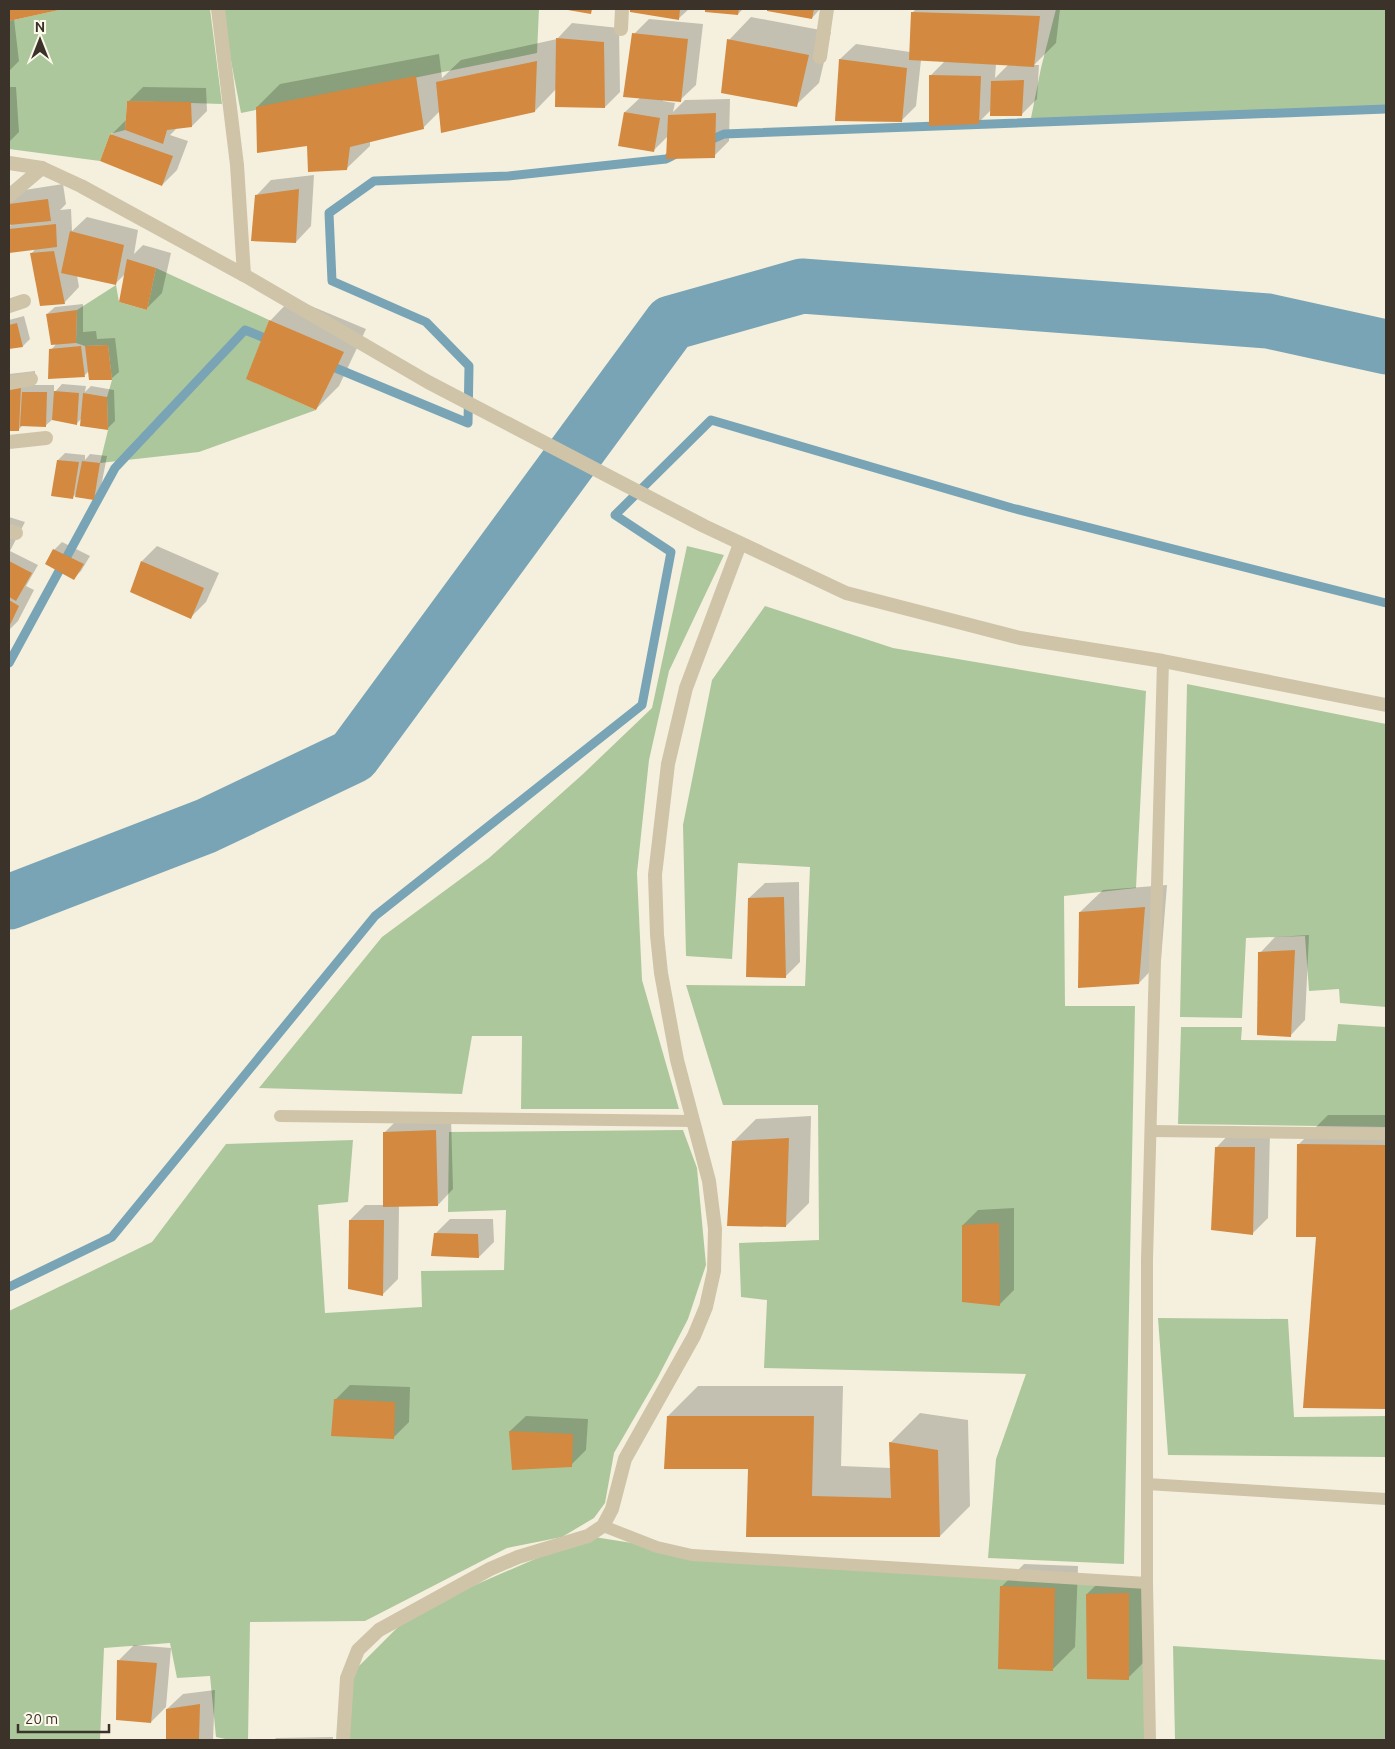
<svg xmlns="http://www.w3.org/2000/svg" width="1395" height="1749" font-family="Ubuntu,sans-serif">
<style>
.green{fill:#adc79c}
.shadow{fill:#0003;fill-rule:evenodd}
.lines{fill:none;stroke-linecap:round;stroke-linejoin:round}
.stream{stroke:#79a4b6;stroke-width:9}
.river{stroke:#79a4b6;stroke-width:55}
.building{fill:#d3893f}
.service{stroke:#cfc4a8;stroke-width:12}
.minor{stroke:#cfc4a8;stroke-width:14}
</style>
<rect width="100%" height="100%" fill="#f5f0de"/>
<g class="green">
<polygon points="63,9 210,9 222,104 127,101 125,130 110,134 100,161 9,149 9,21"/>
<polygon points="221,9 539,9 537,53 241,113"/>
<polygon points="1056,9 1386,9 1386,109 1030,123 1041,68"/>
<polygon points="156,268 269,320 247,379 316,410 199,452 100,463 108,430 107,397 112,380 108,345 85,346 76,343 77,310 116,285 119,302 147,310"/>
<polygon points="687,546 724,555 669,671 649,760 637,873 642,980 679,1109 521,1109 522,1036 472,1036 462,1094 259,1088 382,937 489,858 583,774 652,708"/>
<polygon points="765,606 893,648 1146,691 1136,888 1064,896 1065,1006 1135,1006 1124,1564 988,1558 996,1459 1026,1374 764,1368 767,1300 741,1297 739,1243 819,1240 818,1105 723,1105 686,985 805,986 810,867 738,863 732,959 686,956 683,825 712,680"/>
<polygon points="1187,684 1386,724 1386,1007 1340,1003 1339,989 1309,991 1305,936 1246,938 1242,1018 1180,1017"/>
<polygon points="1338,1024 1386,1027 1386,1127 1178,1124 1181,1027 1242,1027 1241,1040 1336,1041"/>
<polygon points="683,1130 697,1168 706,1265 688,1319 658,1377 614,1453 605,1503 594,1518 562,1537 507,1548 365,1621 250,1622 248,1740 230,1740 216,1737 210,1676 177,1678 170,1643 104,1648 100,1740 9,1740 9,1311 152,1242 226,1144 353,1140 348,1202 318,1205 325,1313 422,1307 421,1271 504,1270 506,1210 448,1212 449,1132"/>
<polygon points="1158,1318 1288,1319 1294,1417 1386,1416 1386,1457 1168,1455"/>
<polygon points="588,1536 657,1547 1147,1583 1150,1740 343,1740 347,1678 413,1612"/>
<polygon points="1173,1646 1386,1660 1386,1740 1175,1740"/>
</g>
<g class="shadow">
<polygon points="9,9 57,9 14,19 19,61 9,71"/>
<polygon points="631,9 689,9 678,19 631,11"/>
<polygon points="707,9 743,9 738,14 706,11"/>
<polygon points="769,9 820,9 812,18"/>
<path d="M916,9H1060L1056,43L1034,65H1039L1037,99L1021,115L991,110L978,123L931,75L945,61L921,60L916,106L901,121L836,120L840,59L856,44L910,52L912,13ZM996,64H1009L995,78Z"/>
<polygon points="751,17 831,32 819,83 796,105 729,40"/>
<polygon points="649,19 703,24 696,85 680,100 663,99 663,101 675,103 673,112 685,100 730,99 729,141 714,156 668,136 654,150 625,112 641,97 634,34"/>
<polygon points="572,23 619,28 620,92 605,107 556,89 535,111 440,111 423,128 370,141 370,146 347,168 308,145 257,107 280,84 439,54 442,78 461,60 557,39"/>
<polygon points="9,87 16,87 19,132 9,142"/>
<polygon points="143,87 206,88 207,111 192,126 177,128 170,135 188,141 177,170 162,185 111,135 127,119 128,102"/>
<polygon points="314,175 311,226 296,242 256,196 271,180"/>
<polygon points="63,184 66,204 60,210 71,209 72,231 87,217 138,230 134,254 143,245 171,253 162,293 147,308 125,274 116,283 77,275 79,287 64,303 32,253 36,248 9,252 9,227 12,224 9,224 9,199 18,191"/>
<polygon points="292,298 366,329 339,386 316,409 270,321"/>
<polygon points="83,304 83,332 96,331 97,339 115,338 119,372 111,379 89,371 85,375 51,350 57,343 47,314 55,307"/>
<polygon points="24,316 30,339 23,346 9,348 9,320"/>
<polygon points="35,371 35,385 54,385 54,393 62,384 86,386 85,392 91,386 114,390 115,421 107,429 82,418 76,424 53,419 45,426 23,425 18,430 9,430 9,374"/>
<polygon points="65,453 85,455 85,460 90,454 107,456 100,492 93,499 77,493 73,497 58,460"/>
<polygon points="9,517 25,522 10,551 38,565 26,586 34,590 18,621 9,630"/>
<polygon points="62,542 90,556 81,571 74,578 54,550"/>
<polygon points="157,546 219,573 206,602 191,617 142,561"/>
<polygon points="799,882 800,962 785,977 749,898 765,883"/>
<polygon points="1167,885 1161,960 1139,983 1080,912 1103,890"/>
<polygon points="1309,935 1305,1020 1290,1036 1260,953 1275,937"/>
<polygon points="1328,1115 1386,1115 1386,1408 1305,1407 1318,1236 1298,1145"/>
<polygon points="451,1116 453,1189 438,1205 399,1206 398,1279 383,1294 350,1220 365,1205 385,1205 384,1133 399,1118"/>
<polygon points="811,1116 809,1203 786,1226 733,1142 756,1119"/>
<polygon points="1231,1132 1270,1132 1268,1218 1252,1234 1216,1148"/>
<polygon points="1014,1208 1014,1290 999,1305 963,1225 978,1210"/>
<polygon points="450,1219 493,1219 494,1242 479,1257 433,1254 435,1234"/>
<polygon points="350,1385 410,1387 409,1422 393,1438 335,1400"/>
<polygon points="698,1386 843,1386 841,1466 891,1468 890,1443 920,1413 968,1420 970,1506 940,1536 748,1536 749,1467 668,1416"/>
<polygon points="526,1416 588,1419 586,1450 571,1465 510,1431"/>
<polygon points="1024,1564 1078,1566 1075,1647 1052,1670 1001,1587"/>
<polygon points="1102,1579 1144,1579 1143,1663 1128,1678 1087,1594"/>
<polygon points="134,1645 171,1648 166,1707 151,1722 118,1661"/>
<polygon points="215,1690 213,1740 167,1740 167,1709 183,1694"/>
<polygon points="333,1737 333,1740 274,1740 276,1738"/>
</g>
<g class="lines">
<g class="stream">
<polyline points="706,142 724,134 1386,109"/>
<polyline points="326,364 468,423 469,366 426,322 332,281 329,213 374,181 508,176 666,159 676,154"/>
<polyline points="9,663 115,468 245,330 272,341"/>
<polyline points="9,1287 112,1237 375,916 642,705 671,552 615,515 711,420 1012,508 1386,603"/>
</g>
<polyline class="river" points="9,902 206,826 353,756 671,323 802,286 1268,321 1386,347"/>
</g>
<g class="building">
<polygon points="9,9 59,9 59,10 9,21"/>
<polygon points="562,9 592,9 591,14"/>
<polygon points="630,9 680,9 679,20 630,12"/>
<polygon points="705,9 739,9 738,15 705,12"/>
<polygon points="767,9 814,9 812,19 767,11"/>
<polygon points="911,12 1040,16 1034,67 909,60"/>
<polygon points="632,33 688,39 681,102 623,97"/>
<polygon points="556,38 604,42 605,108 555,107"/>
<polygon points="727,39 809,55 797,107 721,93"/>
<polygon points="839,59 907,68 902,122 835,121"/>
<polygon points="537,61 535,112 441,133 436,82"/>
<polygon points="929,75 981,76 979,124 929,126"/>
<polygon points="416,76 424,129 350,147 347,170 308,172 307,146 257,153 256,107"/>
<polygon points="1024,80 1022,116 990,116 991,81"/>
<polygon points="127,101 191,102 192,127 167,130 163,144 125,130"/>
<polygon points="624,112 660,118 654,152 618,146"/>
<polygon points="716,113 715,158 666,159 668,115"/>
<polygon points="110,134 173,156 162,186 100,161"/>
<polygon points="299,189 296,243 251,241 255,195"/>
<polygon points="48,199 51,221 9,225 9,204"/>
<polygon points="56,224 57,247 9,253 9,229"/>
<polygon points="70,231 124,245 116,285 61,273"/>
<polygon points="54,251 65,304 40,306 30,253"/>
<polygon points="127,259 156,268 147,310 119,302"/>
<polygon points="77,310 76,343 51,345 46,314"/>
<polygon points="269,320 344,352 316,410 246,379"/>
<polygon points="17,323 23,347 9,349 9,325"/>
<polygon points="108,345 112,380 89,380 85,346"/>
<polygon points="81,346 85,377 48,379 49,349"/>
<polygon points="21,386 19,431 9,431 9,387"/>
<polygon points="54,391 79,393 77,425 52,420"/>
<polygon points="22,392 47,392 46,427 20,426"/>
<polygon points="83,393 107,397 108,430 80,426"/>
<polygon points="57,460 79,462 73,499 51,496"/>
<polygon points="82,461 100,463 94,500 75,497"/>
<polygon points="53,549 84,564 74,580 45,564"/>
<polygon points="9,561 32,573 16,601 9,597"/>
<polygon points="141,561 204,588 191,619 130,592"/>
<polygon points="9,600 19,606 9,627"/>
<polygon points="784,897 786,978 746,977 748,898"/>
<polygon points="1145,907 1139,984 1078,988 1079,912"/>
<polygon points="1295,950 1291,1037 1257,1035 1258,952"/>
<polygon points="436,1130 438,1206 383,1207 383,1132"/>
<polygon points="789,1138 786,1227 727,1226 732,1141"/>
<polygon points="1297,1144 1386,1145 1386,1409 1303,1408 1316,1237 1296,1237"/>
<polygon points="1215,1147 1255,1147 1253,1235 1211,1230"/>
<polygon points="349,1220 384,1220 383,1296 348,1289"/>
<polygon points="999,1223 1000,1306 962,1302 962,1225"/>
<polygon points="434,1233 478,1234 479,1258 431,1256"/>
<polygon points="334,1399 395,1402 394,1439 331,1436"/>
<polygon points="667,1416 814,1416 812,1496 891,1498 889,1442 938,1450 940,1537 746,1537 748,1469 664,1469"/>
<polygon points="509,1431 573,1434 572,1467 512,1470"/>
<polygon points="1000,1586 1055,1588 1053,1671 998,1669"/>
<polygon points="1129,1593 1129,1680 1087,1679 1086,1594"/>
<polygon points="117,1660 157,1663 151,1723 116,1720"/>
<polygon points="200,1704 199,1740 166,1740 166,1709"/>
</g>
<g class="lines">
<g class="service">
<polyline points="280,1116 693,1121"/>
<polyline points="1151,1131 1386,1134"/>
<polyline points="1147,1484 1386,1499"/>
<polyline points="603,1526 657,1547 692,1555 1147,1583"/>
<polyline points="1150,1740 1147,1583 1147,1260 1163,661"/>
</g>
<g class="minor">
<polyline points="218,9 237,165 244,275"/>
<polyline points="621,29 622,9"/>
<polyline points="820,57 827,9"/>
<polyline points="9,163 42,168 81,186 244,275 428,382 704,526 846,593 1020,638 1163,661 1386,705"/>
<polyline points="9,196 42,168"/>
<polyline points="9,306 24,301"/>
<polyline points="9,383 31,379"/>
<polyline points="9,442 46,438"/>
<polyline points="9,531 16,533"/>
<polyline points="343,1740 347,1678 358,1650 379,1630 490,1569 518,1557 588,1536 603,1526 612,1509 625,1459 694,1336 706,1307 714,1271 715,1229 709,1181 677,1060 661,973 657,935 655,875 668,764 686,688 740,544"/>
</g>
</g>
<rect width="1395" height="1749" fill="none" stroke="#3b3329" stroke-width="20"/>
<g transform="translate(40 40)" stroke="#fcf9eb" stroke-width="4" paint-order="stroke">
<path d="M0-4L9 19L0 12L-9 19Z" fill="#3b3329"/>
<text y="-8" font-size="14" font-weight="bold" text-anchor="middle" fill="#3b3329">N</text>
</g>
<path d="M18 1724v8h91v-8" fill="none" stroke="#3b3329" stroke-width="2.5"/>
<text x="25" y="1724" font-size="15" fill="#3b3329" stroke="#fcf9eb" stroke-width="4" paint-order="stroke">20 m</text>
</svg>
